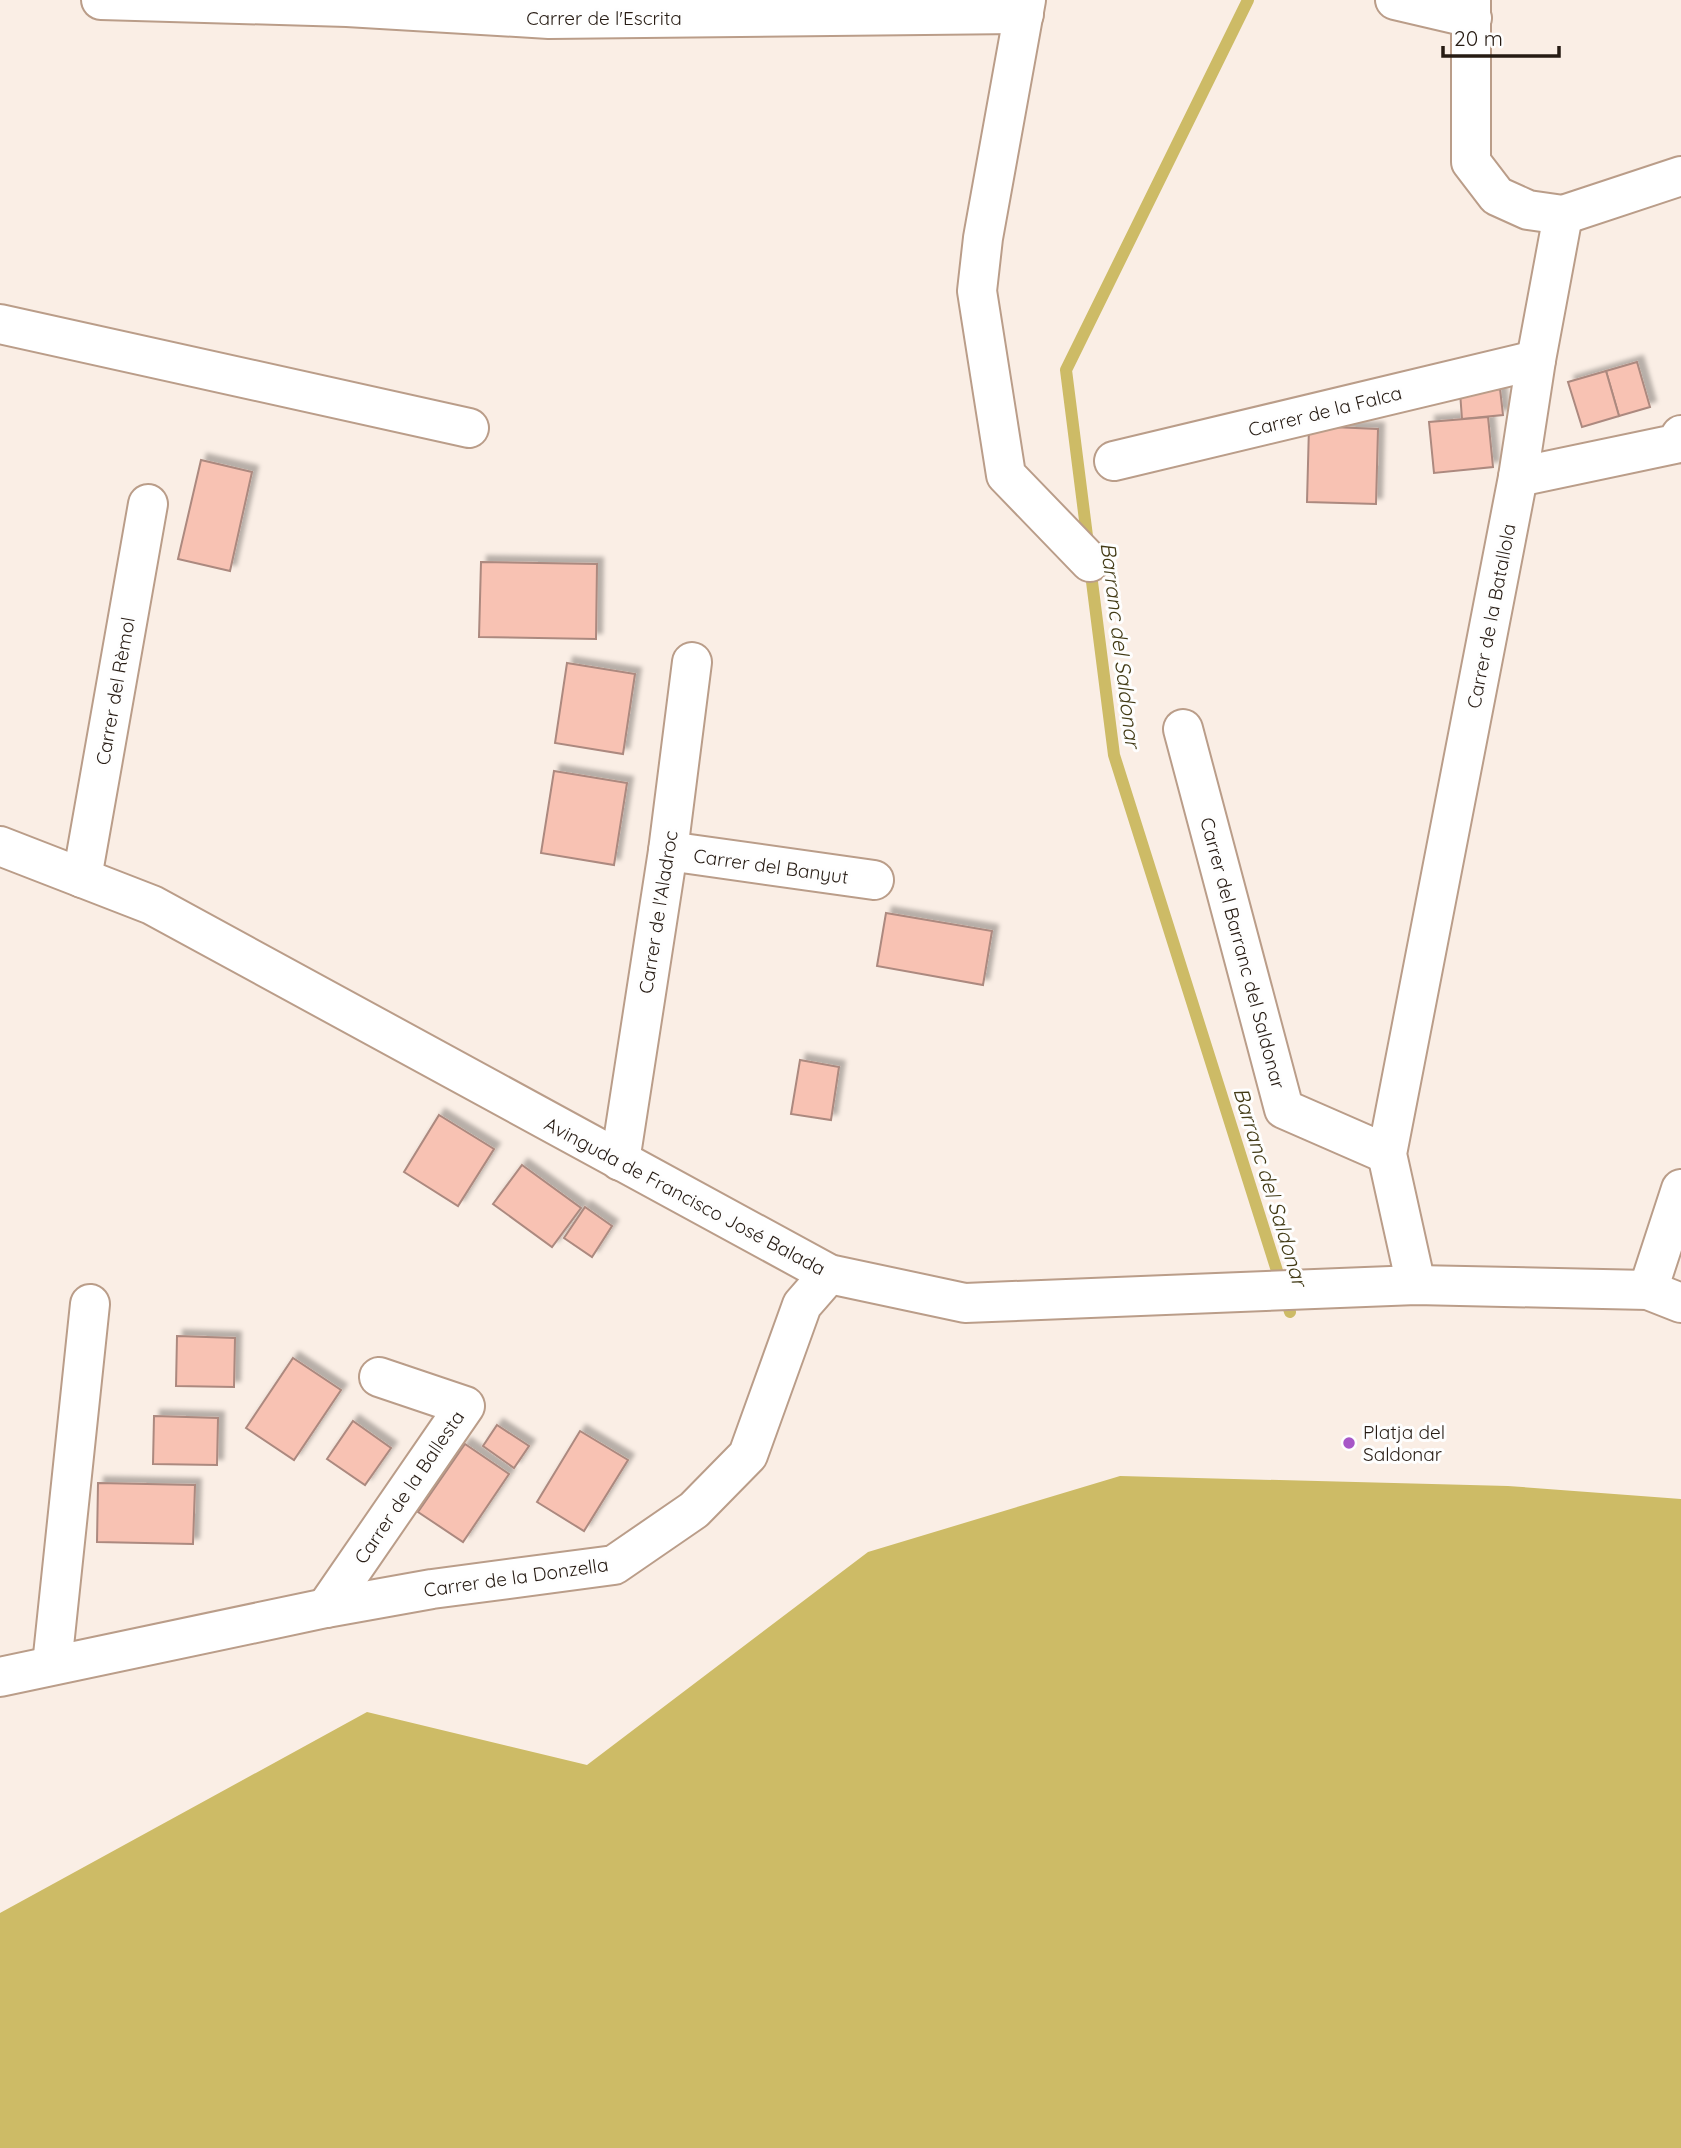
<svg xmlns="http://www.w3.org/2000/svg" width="1681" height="2148" font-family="Quicksand,sans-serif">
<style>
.water{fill:#cdbb66}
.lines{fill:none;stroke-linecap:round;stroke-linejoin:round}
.stream{stroke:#cdbb66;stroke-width:12}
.building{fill:#f8c2b3;stroke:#ac897f;stroke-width:2;filter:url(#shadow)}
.minor-casing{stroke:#ba9d89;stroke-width:42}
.minor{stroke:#fff;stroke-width:38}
.poi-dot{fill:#a756c7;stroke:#fefefe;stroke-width:2.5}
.labels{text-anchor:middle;stroke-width:6;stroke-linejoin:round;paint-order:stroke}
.street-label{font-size:19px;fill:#261b13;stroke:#fefefe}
.poi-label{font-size:19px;fill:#261b13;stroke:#fefefe;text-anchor:start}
.water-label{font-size:21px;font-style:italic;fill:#423a15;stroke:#fefefe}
</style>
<defs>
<filter id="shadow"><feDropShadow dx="6" dy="-6" stdDeviation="2" flood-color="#0004"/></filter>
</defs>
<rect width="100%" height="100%" fill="#faeee5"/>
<polygon class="water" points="1120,1476 1508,1486 1681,1499 1681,2148 0,2148 0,1913 367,1712 587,1765 868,1552"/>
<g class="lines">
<g class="stream">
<polyline points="1088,544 1066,370 1248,0"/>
<polyline points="1090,566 1114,755 1290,1312"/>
</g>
</g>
<g class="building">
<polygon points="1637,362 1650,407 1619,416 1606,371"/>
<polygon points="1606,371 1619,416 1582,427 1568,382"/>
<polygon points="1500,389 1503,415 1462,419 1460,392"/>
<polygon points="1488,417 1493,467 1434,473 1429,422"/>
<polygon points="1309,426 1378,429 1376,504 1307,502"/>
<polygon points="201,460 252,472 230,571 178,559"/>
<polygon points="481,562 597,564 596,639 479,637"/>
<polygon points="567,663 635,674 623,754 555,743"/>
<polygon points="554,771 627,783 614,865 541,853"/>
<polygon points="886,913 992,931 983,985 877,966"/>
<polygon points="800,1060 839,1067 831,1120 791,1114"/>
<polygon points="439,1115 494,1149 458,1206 404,1172"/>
<polygon points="522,1165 581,1208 552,1247 493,1204"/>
<polygon points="585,1207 612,1226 592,1257 564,1238"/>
<polygon points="177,1336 235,1338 234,1387 176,1386"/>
<polygon points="293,1358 341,1390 294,1460 246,1428"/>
<polygon points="154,1416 218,1418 217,1465 153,1464"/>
<polygon points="353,1421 391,1448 365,1485 327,1459"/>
<polygon points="497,1425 529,1446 514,1468 483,1446"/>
<polygon points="580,1431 628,1460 584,1531 537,1502"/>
<polygon points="465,1444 509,1474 463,1542 418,1512"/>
<polygon points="98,1483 195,1485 193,1544 97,1542"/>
</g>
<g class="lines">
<g class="minor-casing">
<g id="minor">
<polyline points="101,0 347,7 549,19 1024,14"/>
<polyline points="1026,0 983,238 977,291 1006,475 1090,562"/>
<polyline points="1395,0 1472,18"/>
<polyline points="1471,0 1471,162 1497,196 1528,210 1563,215 1681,176"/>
<polyline points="0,324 469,428"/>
<polyline points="1114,461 1536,360"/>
<polyline points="1518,477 1675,444 1681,435"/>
<polyline points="1183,729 1284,1109 1387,1154"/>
<polyline points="0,846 152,905 829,1274 965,1303 1416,1285 1648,1290 1681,1303"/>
<polyline points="668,851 874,880"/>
<polyline points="82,878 148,504"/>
<polyline points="620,1161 668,851 692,662"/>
<polyline points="1416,1285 1387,1154 1518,477 1536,360 1563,215"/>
<polyline points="1648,1290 1681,1189"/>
<polyline points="326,1608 465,1406 379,1377"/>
<polyline points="52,1665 90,1304"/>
<polyline points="0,1677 326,1608 432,1589 614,1565 694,1510 748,1455 802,1305 829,1274"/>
</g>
</g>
<use href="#minor" class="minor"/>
</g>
<circle class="poi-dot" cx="1349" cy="1443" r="7"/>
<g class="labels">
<g class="street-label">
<text x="604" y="25">Carrer de l'Escrita</text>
<text transform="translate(1325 411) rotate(-14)" y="7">Carrer de la Falca</text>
<text transform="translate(1491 616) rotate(-79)" y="7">Carrer de la Batallola</text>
<text transform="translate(115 691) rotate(-80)" y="7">Carrer del Rèmol</text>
<text transform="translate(771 866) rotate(8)" y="7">Carrer del Banyut</text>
<text transform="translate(658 912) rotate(-81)" y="7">Carrer de l'Aladroc</text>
<text transform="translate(1243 953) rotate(75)" y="7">Carrer del Barranc del Saldonar</text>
<text transform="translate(685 1196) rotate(28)" y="7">Avinguda de Francisco José Balada</text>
<text transform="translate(409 1487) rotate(-56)" y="7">Carrer de la Ballesta</text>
<text transform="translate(516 1577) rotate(-8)" y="7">Carrer de la Donzella</text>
</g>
<g class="poi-label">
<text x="1363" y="1439">Platja del<tspan x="1363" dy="22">Saldonar</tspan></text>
</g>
<g class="water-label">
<text transform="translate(1120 645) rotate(83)" y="7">Barranc del Saldonar</text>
<text transform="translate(1270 1187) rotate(73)" y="7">Barranc del Saldonar</text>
</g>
</g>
<path d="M1443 46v10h116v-10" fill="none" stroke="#261b13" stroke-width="3.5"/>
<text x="1454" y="46" font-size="21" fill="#261b13" stroke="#fefefe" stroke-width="5" paint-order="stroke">20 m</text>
</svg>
